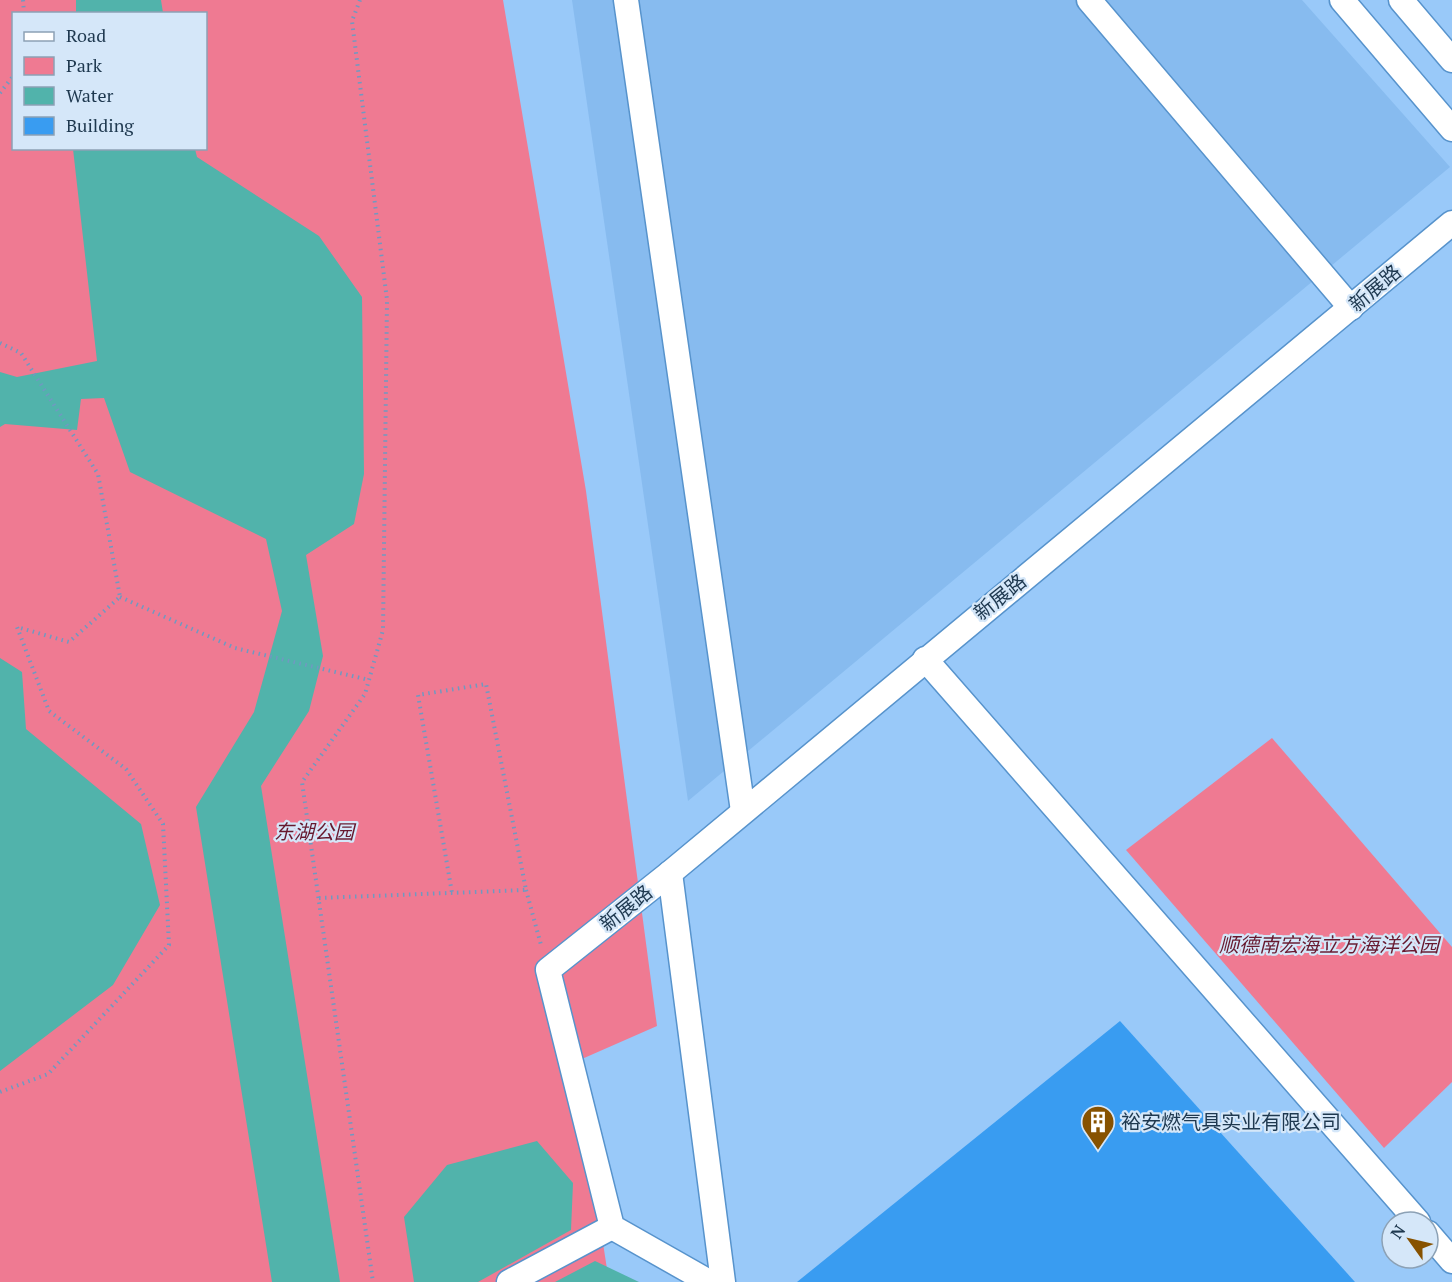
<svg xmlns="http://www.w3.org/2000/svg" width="1452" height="1282" font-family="'PT Serif','Noto Sans SC',serif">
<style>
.built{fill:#87bbef}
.green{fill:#ef7a92;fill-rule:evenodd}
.water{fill:#51b3ab}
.building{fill:#399cf1}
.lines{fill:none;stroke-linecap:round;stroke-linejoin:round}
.street-casing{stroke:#5793cc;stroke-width:27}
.path{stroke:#7099c1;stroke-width:4;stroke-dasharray:1.5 4.5;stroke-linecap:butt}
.street{stroke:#fff;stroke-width:24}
.labels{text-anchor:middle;stroke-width:4.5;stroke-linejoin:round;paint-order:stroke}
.street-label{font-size:20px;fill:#1e384f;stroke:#d5e7f9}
.park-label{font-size:20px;font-style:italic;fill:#67192f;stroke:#d5e7f9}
.poi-label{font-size:20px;fill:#1e384f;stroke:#d5e7f9;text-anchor:start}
</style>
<rect width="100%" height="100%" fill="#99c9f9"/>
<polygon class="built" points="572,0 1302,0 1450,167 688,801"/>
<g class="green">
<path d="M0,0H503L586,491L657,1026L575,1062L609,1282H0ZM14,14H206V148H14Z"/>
<polygon points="1272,738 1452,947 1452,1082 1384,1148 1126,850"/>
</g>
<g class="water">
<polygon points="76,0 161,0 163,13 76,13"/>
<polygon points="73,149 195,149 197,157 319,236 362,297 364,474 354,524 306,555 323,656 309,711 261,786 340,1282 272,1282 196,807 254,712 282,611 266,539 130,472 104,398 81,399 77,430 5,424 0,427 0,372 17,377 97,361"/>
<polygon points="0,658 22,672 26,729 141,824 160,905 113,985 0,1071"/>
<polygon points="537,1141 573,1183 571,1230 478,1282 414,1282 404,1217 447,1165"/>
<polygon points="595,1261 639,1282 555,1282"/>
</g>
<polygon class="building" points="1120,1021 1355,1282 797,1282"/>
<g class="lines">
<g class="street-casing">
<g id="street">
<polyline points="626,0 743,811"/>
<polyline points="1089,0 1351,308"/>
<polyline points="1342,0 1452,129"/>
<polyline points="1401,0 1452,60"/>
<polyline points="925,659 1418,1222"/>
<polyline points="670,873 723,1282"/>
<polyline points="1428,1233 1452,1261"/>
<polyline points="509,1282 612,1227"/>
<polyline points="709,1282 612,1227 548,970 670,873 1452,223"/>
</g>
</g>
<g class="path">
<polyline points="23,0 24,14"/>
<polyline points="360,0 352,21 387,300 383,630 365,694 302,782 373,1282"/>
<polyline points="0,93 14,75"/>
<polyline points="0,343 21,353 98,474 120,597 69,642 17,627 49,711 126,769 163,824 169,945 48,1074 0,1092"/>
<polyline points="120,597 235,648 369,680"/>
<polyline points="526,890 541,945"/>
<polyline points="319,898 526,890 486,684 418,695 452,893"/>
</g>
<use href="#street" class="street"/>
</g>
<defs>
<g id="building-pin" transform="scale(1.725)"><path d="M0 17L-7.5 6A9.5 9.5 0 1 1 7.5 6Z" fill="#875200" stroke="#d5e7f9"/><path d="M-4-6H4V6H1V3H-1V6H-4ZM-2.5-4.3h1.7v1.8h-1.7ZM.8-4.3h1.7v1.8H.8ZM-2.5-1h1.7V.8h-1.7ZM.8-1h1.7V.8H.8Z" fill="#fff"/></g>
</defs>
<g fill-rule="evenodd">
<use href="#building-pin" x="1098" y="1122"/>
</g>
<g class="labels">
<g class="street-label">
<text transform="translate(1375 288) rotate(-40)" y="7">新展路</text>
<text transform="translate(1000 597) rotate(-39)" y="7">新展路</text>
<text transform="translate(626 908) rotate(-39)" y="7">新展路</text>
</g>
<g class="park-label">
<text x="314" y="839">东湖公园</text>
<text x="1329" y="952">顺德南宏海立方海洋公园</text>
</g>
<g class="poi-label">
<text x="1121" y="1129">裕安燃气具实业有限公司</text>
</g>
</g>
<rect x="12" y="12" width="195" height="138" fill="#d5e7f9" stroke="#8ca1b5" stroke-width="1.5"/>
<rect x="24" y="32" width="30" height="9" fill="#ffffff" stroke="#8ca1b5" stroke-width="1.5"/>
<text x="66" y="42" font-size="18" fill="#1e384f">Road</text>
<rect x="24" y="57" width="30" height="18" fill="#ef7a92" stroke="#8ca1b5" stroke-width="1.5"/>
<text x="66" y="72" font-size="18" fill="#1e384f">Park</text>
<rect x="24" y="87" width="30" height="18" fill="#51b3ab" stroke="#8ca1b5" stroke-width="1.5"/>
<text x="66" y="102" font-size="18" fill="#1e384f">Water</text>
<rect x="24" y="117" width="30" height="18" fill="#399cf1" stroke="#8ca1b5" stroke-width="1.5"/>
<text x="66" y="132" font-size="18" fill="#1e384f">Building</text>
<g transform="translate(1410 1240) rotate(304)"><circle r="28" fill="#d5e7f9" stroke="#8ca1b5" stroke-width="1.5"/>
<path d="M0-4.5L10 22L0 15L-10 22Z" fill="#875200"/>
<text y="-9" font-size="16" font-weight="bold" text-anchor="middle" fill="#1e384f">N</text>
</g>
</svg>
